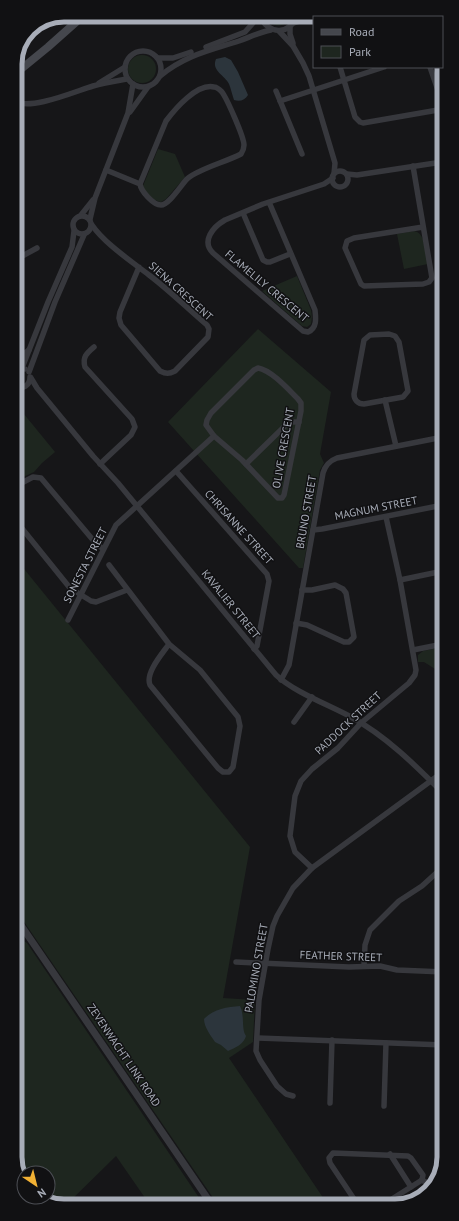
<svg xmlns="http://www.w3.org/2000/svg" width="459" height="1221" font-family="'PT Sans',sans-serif">
<style>
.green{fill:#1e261f}
.water{fill:#2c353c}
.lines{fill:none;stroke-linecap:round;stroke-linejoin:round}
.minor{stroke:#37383d;stroke-width:5.5}
.tertiary{stroke:#37383d;stroke-width:7}
.secondary{stroke:#45474d;stroke-width:8}
.labels{text-anchor:middle;stroke-width:3;stroke-linejoin:round;paint-order:stroke}
.street-label{font-size:11px;fill:#a8adb8;stroke:#111113}
.rim{fill:none;stroke:#a8adb8;stroke-width:5}
</style>
<rect width="100%" height="100%" fill="#161618"/>
<g class="green">
<path d="M266,15H291C287,29 270,29 266,15Z"/>
<circle cx="142" cy="69" r="14"/>
<path d="M158,149L175,154L185,177L166,199L161,202C153,201 145,193 143,186Z"/>
<path d="M414,231C426,233 426,254 428,264L404,269L397,234Z"/>
<polygon points="297,276 311,310 312,317 311,324 307,327 302,326 262,291"/>
<polygon points="258,329 331,392 320,454 324,463 320,470 303,568 299,568 168,422"/>
<polygon points="19,408 55,452 42,463 34,472 21,478 16,476 16,417"/>
<polygon points="16,559 250,847 223,998 255,1000 253,1042 229,1058 328,1205 218,1205 16,910"/>
<polygon points="443,647 443,674 424,662 418,662 418,655 423,651"/>
<polygon points="16,931 22,940 27,943 204,1205 150,1205 116,1156 65,1206 60,1206 37,1197 48,1197 48,1173 24,1173 24,1181 17,1170"/>
</g>
<g class="water">
<path d="M225,57L231,60L238,72L248,95C245,100 240,102 234,100C232,94 231,89 229,84C225,75 211,71 216,59Z"/>
<path d="M240,1006C245,1016 241,1029 246,1036C244,1044 235,1048 228,1051L221,1045L215,1042C211,1036 204,1027 204,1019C213,1009 227,1007 240,1006Z"/>
</g>
<g class="lines">
<g class="minor">
<path d="M260,15C266,35 292,36 296,15"/>
<polyline points="293,23 319,15"/>
<polyline points="290,26 290,34 293,43"/>
<polyline points="279,31 293,46 303,63 309,76 335,163 334,174"/>
<polyline points="206,47 245,32 260,15"/>
<circle cx="143" cy="69" r="18"/>
<polyline points="158,58 173,58 191,52"/>
<polyline points="340,67 355,117 360,122 363,123 438,110 442,105 442,102 430,67"/>
<path d="M160,76C186,55 208,51 239,41C250,37 260,32 271,30"/>
<polyline points="99,83 125,67"/>
<polyline points="276,91 302,154"/>
<path d="M15,101C30,111 76,91 93,86C104,83 116,81 127,79"/>
<polyline points="280,101 384,67"/>
<polyline points="130,112 148,87"/>
<polyline points="413,166 432,278 429,282 423,284 364,286 361,284 345,248 347,241 354,238 423,227"/>
<path d="M106,170L140,184C141,191 153,205 161,205C169,205 181,185 187,179C198,169 226,162 241,154C243,151 244,149 244,145C244,137 227,99 222,92C220,90 217,87 214,87C197,83 175,109 166,121L140,184"/>
<circle cx="340" cy="179" r="8"/>
<polyline points="347,174 357,175 442,162"/>
<path d="M269,202L315,310C316,319 317,328 308,332L303,331L213,253C201,241 213,227 225,220L263,204L324,184L333,178"/>
<polyline points="243,213 263,260 267,262 270,262 290,254"/>
<polyline points="81,215 93,200"/>
<circle cx="82" cy="225" r="9"/>
<polyline points="90,219 95,198 128,113 133,84"/>
<path d="M92,225C104,243 131,261 149,275C169,290 187,308 207,325L209,329L208,337L175,371C169,374 166,374 160,371L121,325L119,318L120,312L139,267"/>
<polyline points="15,260 37,248"/>
<path d="M389,334L395,336L399,342L408,391L403,397L364,404C358,404 354,400 354,394L364,340L370,335Z"/>
<path d="M94,347C87,353 82,357 85,367L132,419L135,427L131,435L100,464"/>
<polyline points="16,358 20,357 29,350"/>
<polyline points="22,368 48,302 72,247 74,231"/>
<path d="M258,368C271,370 288,389 298,399L301,403V411L284,495L282,498H278L242,460L214,436L206,425L207,420L211,413L254,370Z"/>
<polyline points="16,371 22,368 25,369"/>
<polyline points="29,372 55,302 84,235"/>
<path d="M31,378L37,388L93,456L118,483L276,675C294,692 329,705 351,717C386,736 415,765 443,793"/>
<path d="M16,386C23,389 30,386 30,377"/>
<polyline points="16,395 21,388"/>
<polyline points="385,400 396,446"/>
<polyline points="246,464 287,424 292,422 299,422"/>
<polyline points="176,471 267,574 269,581 257,646 254,649"/>
<polyline points="16,486 33,477 41,478 93,540 103,549"/>
<polyline points="16,521 70,588 91,601 96,602 127,590"/>
<polyline points="313,530 322,529 443,505"/>
<path d="M109,565L169,644C162,654 145,673 150,685L218,768L223,772H229L233,767L240,726L238,717L200,670L169,644"/>
<polyline points="400,580 443,571"/>
<polyline points="68,620 116,525 214,436"/>
<polyline points="296,623 307,625 344,642 349,642 354,637 346,593 343,589 335,585 312,590 302,590"/>
<polyline points="413,650 443,644"/>
<path d="M281,680L289,665L323,473C325,466 329,461 337,458L443,437"/>
<polyline points="294,722 312,697"/>
<polyline points="312,868 295,852 290,836 295,796 301,781 312,769 338,748 361,723 409,683 415,675 416,670 400,580 386,517"/>
<polyline points="236,962 349,967 380,966 397,970 444,972"/>
<polyline points="364,966 365,945 370,930 399,901 422,886 444,866"/>
<polyline points="258,1038 444,1045"/>
<polyline points="293,1096 286,1094 277,1086 260,1060 256,1051 259,1000 268,949 273,926 277,916 293,888 312,868 443,772"/>
<polyline points="330,1103 332,1040"/>
<polyline points="384,1106 386,1043"/>
<polyline points="438,1108 440,1045"/>
<polyline points="390,1154 411,1187"/>
<polyline points="422,1180 434,1187"/>
<polyline points="384,1204 422,1180"/>
<polyline points="358,1205 330,1163 329,1158 333,1153 408,1156 411,1158 423,1175 422,1180"/>
</g>
<polyline class="tertiary" points="16,918 212,1205"/>
<g class="secondary">
<polyline points="25,38 44,23"/>
<polyline points="15,74 48,47 84,15"/>
</g>
</g>
<g class="labels">
<g class="street-label">
<text transform="translate(267 286) rotate(40)" y="4">FLAMELILY CRESCENT</text>
<text transform="translate(181 291) rotate(42)" y="4">SIENA CRESCENT</text>
<text transform="translate(283 448) rotate(-80)" y="4">OLIVE CRESCENT</text>
<text transform="translate(376 508) rotate(-11)" y="4">MAGNUM STREET</text>
<text transform="translate(306 512) rotate(-80)" y="4">BRUNO STREET</text>
<text transform="translate(239 527) rotate(48)" y="4">CHRISANNE STREET</text>
<text transform="translate(85 565) rotate(-63)" y="4">SONESTA STREET</text>
<text transform="translate(231 604) rotate(51)" y="4">KAVALIER STREET</text>
<text transform="translate(348 723) rotate(-43)" y="4">PADDOCK STREET</text>
<text transform="translate(341 956) rotate(2)" y="4">FEATHER STREET</text>
<text transform="translate(256 968) rotate(-80)" y="4">PALOMINO STREET</text>
<text transform="translate(124 1055) rotate(56)" y="4">ZEVENWACHT LINK ROAD</text>
</g>
</g>
<path d="M0 0H459V1221H0ZM64 22H395A42 42 0 0 1 437 64V1157A42 42 0 0 1 395 1199H64A42 42 0 0 1 22 1157V64A42 42 0 0 1 64 22Z" fill="#111113" fill-rule="evenodd"/>
<path class="rim" d="M64 22H395A42 42 0 0 1 437 64V1157A42 42 0 0 1 395 1199H64A42 42 0 0 1 22 1157V64A42 42 0 0 1 64 22Z"/>
<rect x="313" y="16" width="130" height="52" fill="#111113" stroke="#4d4f55"/>
<rect x="321" y="29" width="20" height="6" fill="#45474d" stroke="#4d4f55"/>
<text x="349" y="36" font-size="12" fill="#a8adb8">Road</text>
<rect x="321" y="46" width="20" height="12" fill="#1e261f" stroke="#4d4f55"/>
<text x="349" y="56" font-size="12" fill="#a8adb8">Park</text>
<g transform="translate(36 1185) rotate(145)"><circle r="19" fill="#111113" stroke="#4d4f55"/>
<path d="M0-3L7 15L0 10L-7 15Z" fill="#f2b134"/>
<text y="-6" font-size="11" font-weight="bold" text-anchor="middle" fill="#a8adb8">N</text>
</g>
</svg>
